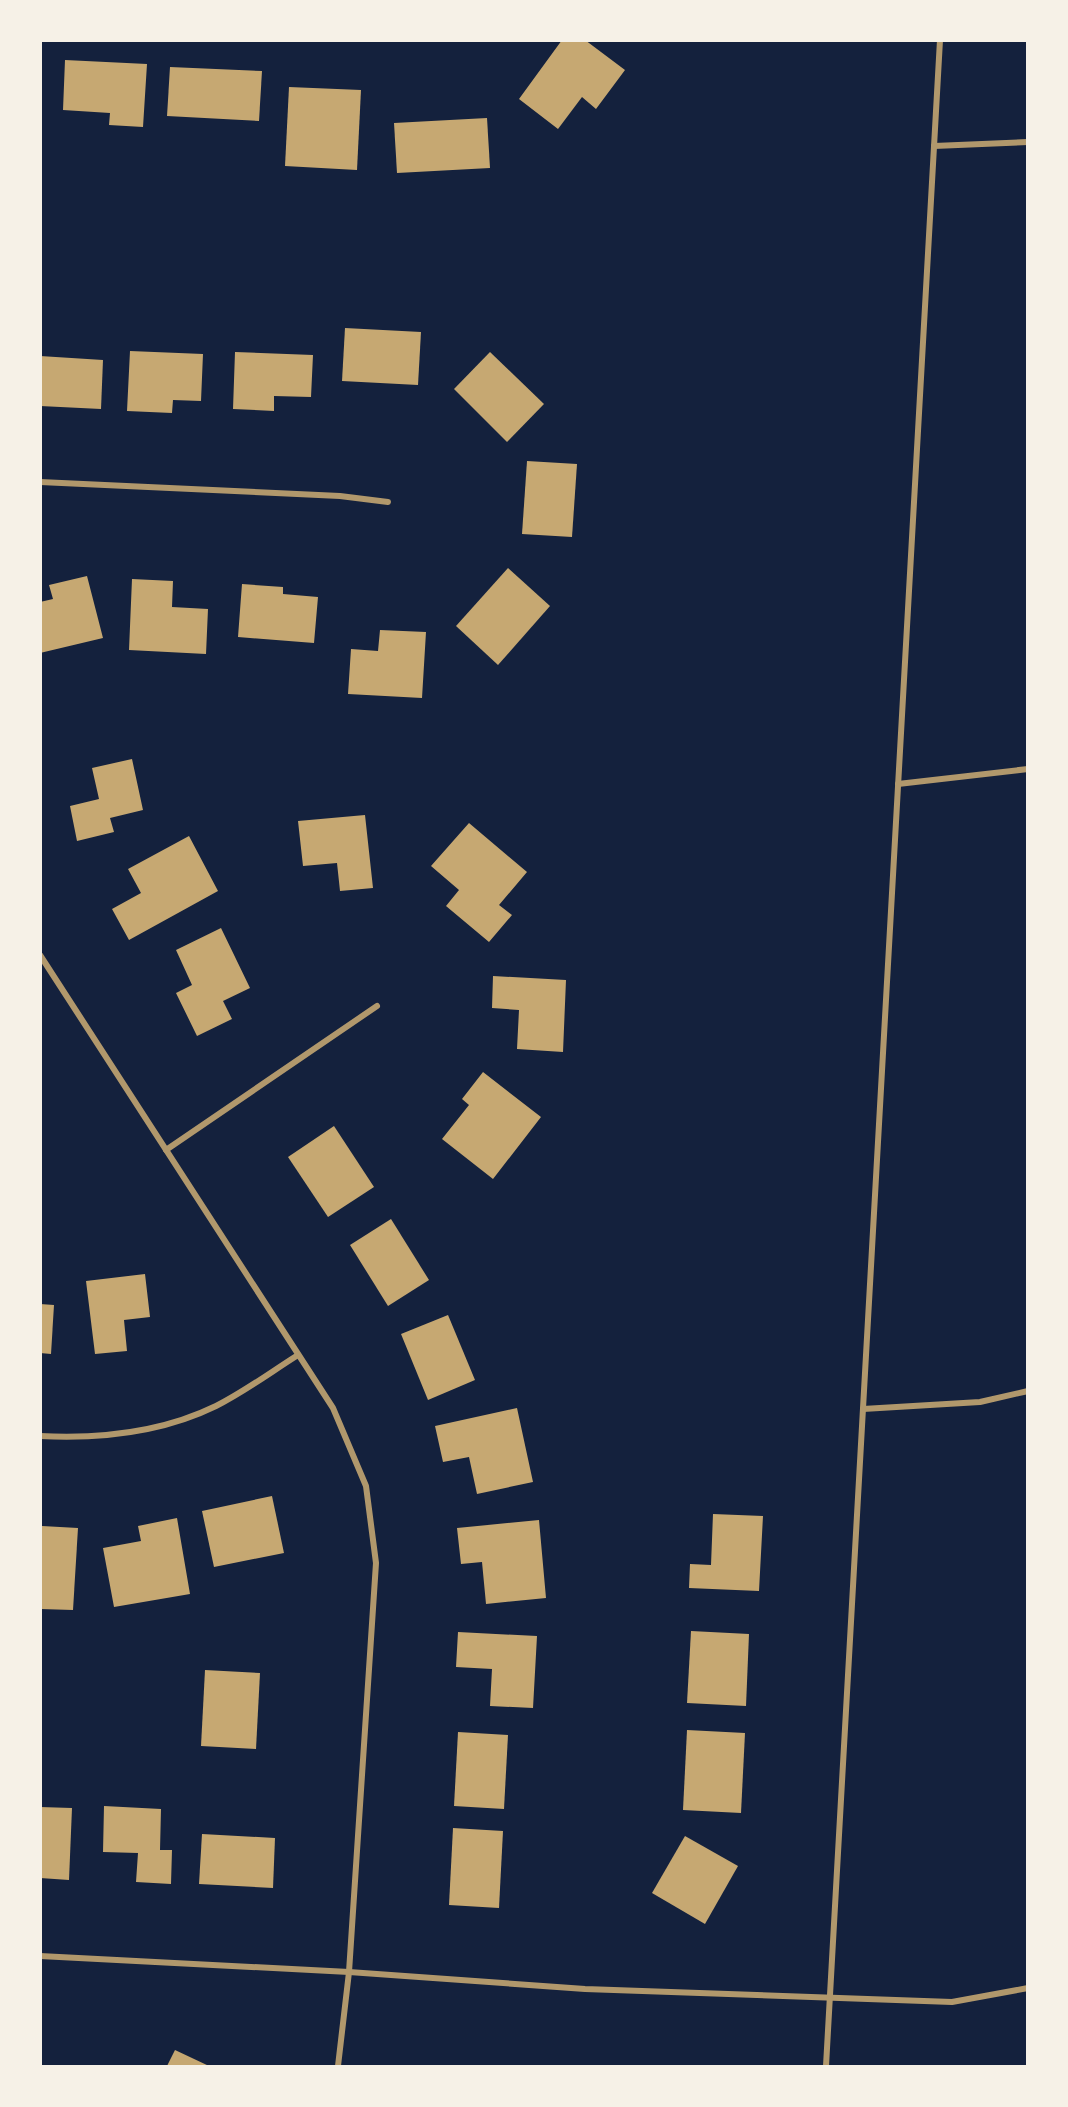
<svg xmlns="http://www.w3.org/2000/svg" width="1068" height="2107" font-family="Manrope,sans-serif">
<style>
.building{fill:#c6a872}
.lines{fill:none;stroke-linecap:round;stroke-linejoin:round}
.minor{stroke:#b1986c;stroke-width:6}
</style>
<rect width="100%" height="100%" fill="#14213d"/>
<g class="building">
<polygon points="562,40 585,40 625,70 596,109 582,97 558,129 519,99"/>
<polygon points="65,60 147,64 143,127 109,125 110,113 63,110"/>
<polygon points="170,67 262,71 259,121 167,116"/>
<polygon points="289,87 361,90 357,170 285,166"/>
<polygon points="487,118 490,168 397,173 394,123"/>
<polygon points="345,328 421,332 418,385 342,381"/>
<polygon points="130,351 203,354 201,401 173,400 172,413 127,411"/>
<polygon points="235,352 313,355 311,397 274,396 274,411 233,409"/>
<polygon points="490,352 544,404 507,442 454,389"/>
<polygon points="40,356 103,360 101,409 40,406"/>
<polygon points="527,461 577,464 572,537 522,534"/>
<polygon points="508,568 550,606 498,665 456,626"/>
<polygon points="87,576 103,638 40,653 40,602 53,599 49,585"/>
<polygon points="132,579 173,581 172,607 208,609 206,654 129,650"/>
<polygon points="242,584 283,587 283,594 318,597 314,643 238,637"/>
<polygon points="380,630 426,632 422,698 348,694 351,649 378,651"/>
<polygon points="132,759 143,810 110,818 114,832 77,841 70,806 99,799 92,768"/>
<polygon points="365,815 373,888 340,891 337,863 303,866 298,821"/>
<polygon points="469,823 527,872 499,905 512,915 489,942 446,906 459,890 431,866"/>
<polygon points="189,836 218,891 129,940 112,909 141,893 128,869"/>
<polygon points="221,928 250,988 223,1001 232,1019 197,1036 176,993 192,985 176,950"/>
<polygon points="493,976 566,980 563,1052 517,1049 519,1010 492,1008"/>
<polygon points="483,1072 541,1117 493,1179 442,1139 469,1105 462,1099"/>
<polygon points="334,1126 374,1187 328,1217 288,1157"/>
<polygon points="391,1219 429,1280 388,1306 350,1245"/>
<polygon points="145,1274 150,1317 124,1320 127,1351 95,1354 86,1281"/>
<polygon points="40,1304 54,1305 51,1354 40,1353"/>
<polygon points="448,1315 475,1380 428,1400 401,1334"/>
<polygon points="517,1408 533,1482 477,1494 469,1457 443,1462 435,1426"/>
<polygon points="272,1496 284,1553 214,1567 202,1511"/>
<polygon points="713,1514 763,1516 759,1591 689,1588 690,1564 711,1565"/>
<polygon points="177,1518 190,1594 114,1607 103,1548 141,1541 138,1526"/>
<polygon points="539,1520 546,1598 486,1604 482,1562 461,1564 457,1528"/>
<polygon points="42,1526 78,1528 73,1610 40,1609"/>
<polygon points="691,1631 749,1634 746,1706 687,1703"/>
<polygon points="458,1632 537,1636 533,1708 490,1706 492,1669 456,1667"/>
<polygon points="205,1670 260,1673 256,1749 201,1746"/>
<polygon points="687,1730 745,1733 741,1813 683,1810"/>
<polygon points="458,1732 508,1735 504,1809 454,1806"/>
<polygon points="104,1806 161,1809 160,1850 172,1850 171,1884 136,1882 138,1853 103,1852"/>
<polygon points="40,1807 72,1808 69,1880 40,1878"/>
<polygon points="453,1828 503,1831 499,1908 449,1905"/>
<polygon points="202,1834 275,1838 273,1888 199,1884"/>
<polygon points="685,1836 738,1866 705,1924 652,1893"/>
<polygon points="175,2050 209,2066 167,2066"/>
</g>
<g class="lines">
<g class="minor">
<polyline points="934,146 1028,142"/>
<polyline points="40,482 340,496 388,502"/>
<polyline points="898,784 1028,769"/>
<polyline points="40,955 333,1408 366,1486 376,1563 349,1972 338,2066"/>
<polyline points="166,1150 377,1006"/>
<polyline points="863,1409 980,1402 1028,1391"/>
<path d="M40,1436C99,1439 163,1432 216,1406C244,1392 271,1372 298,1355"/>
<polyline points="40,1956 349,1972 585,1989 952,2002 1028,1988"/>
<polyline points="826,2066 940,40"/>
</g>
</g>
<rect width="1068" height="2107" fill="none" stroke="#f6f1e7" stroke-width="84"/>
</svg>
